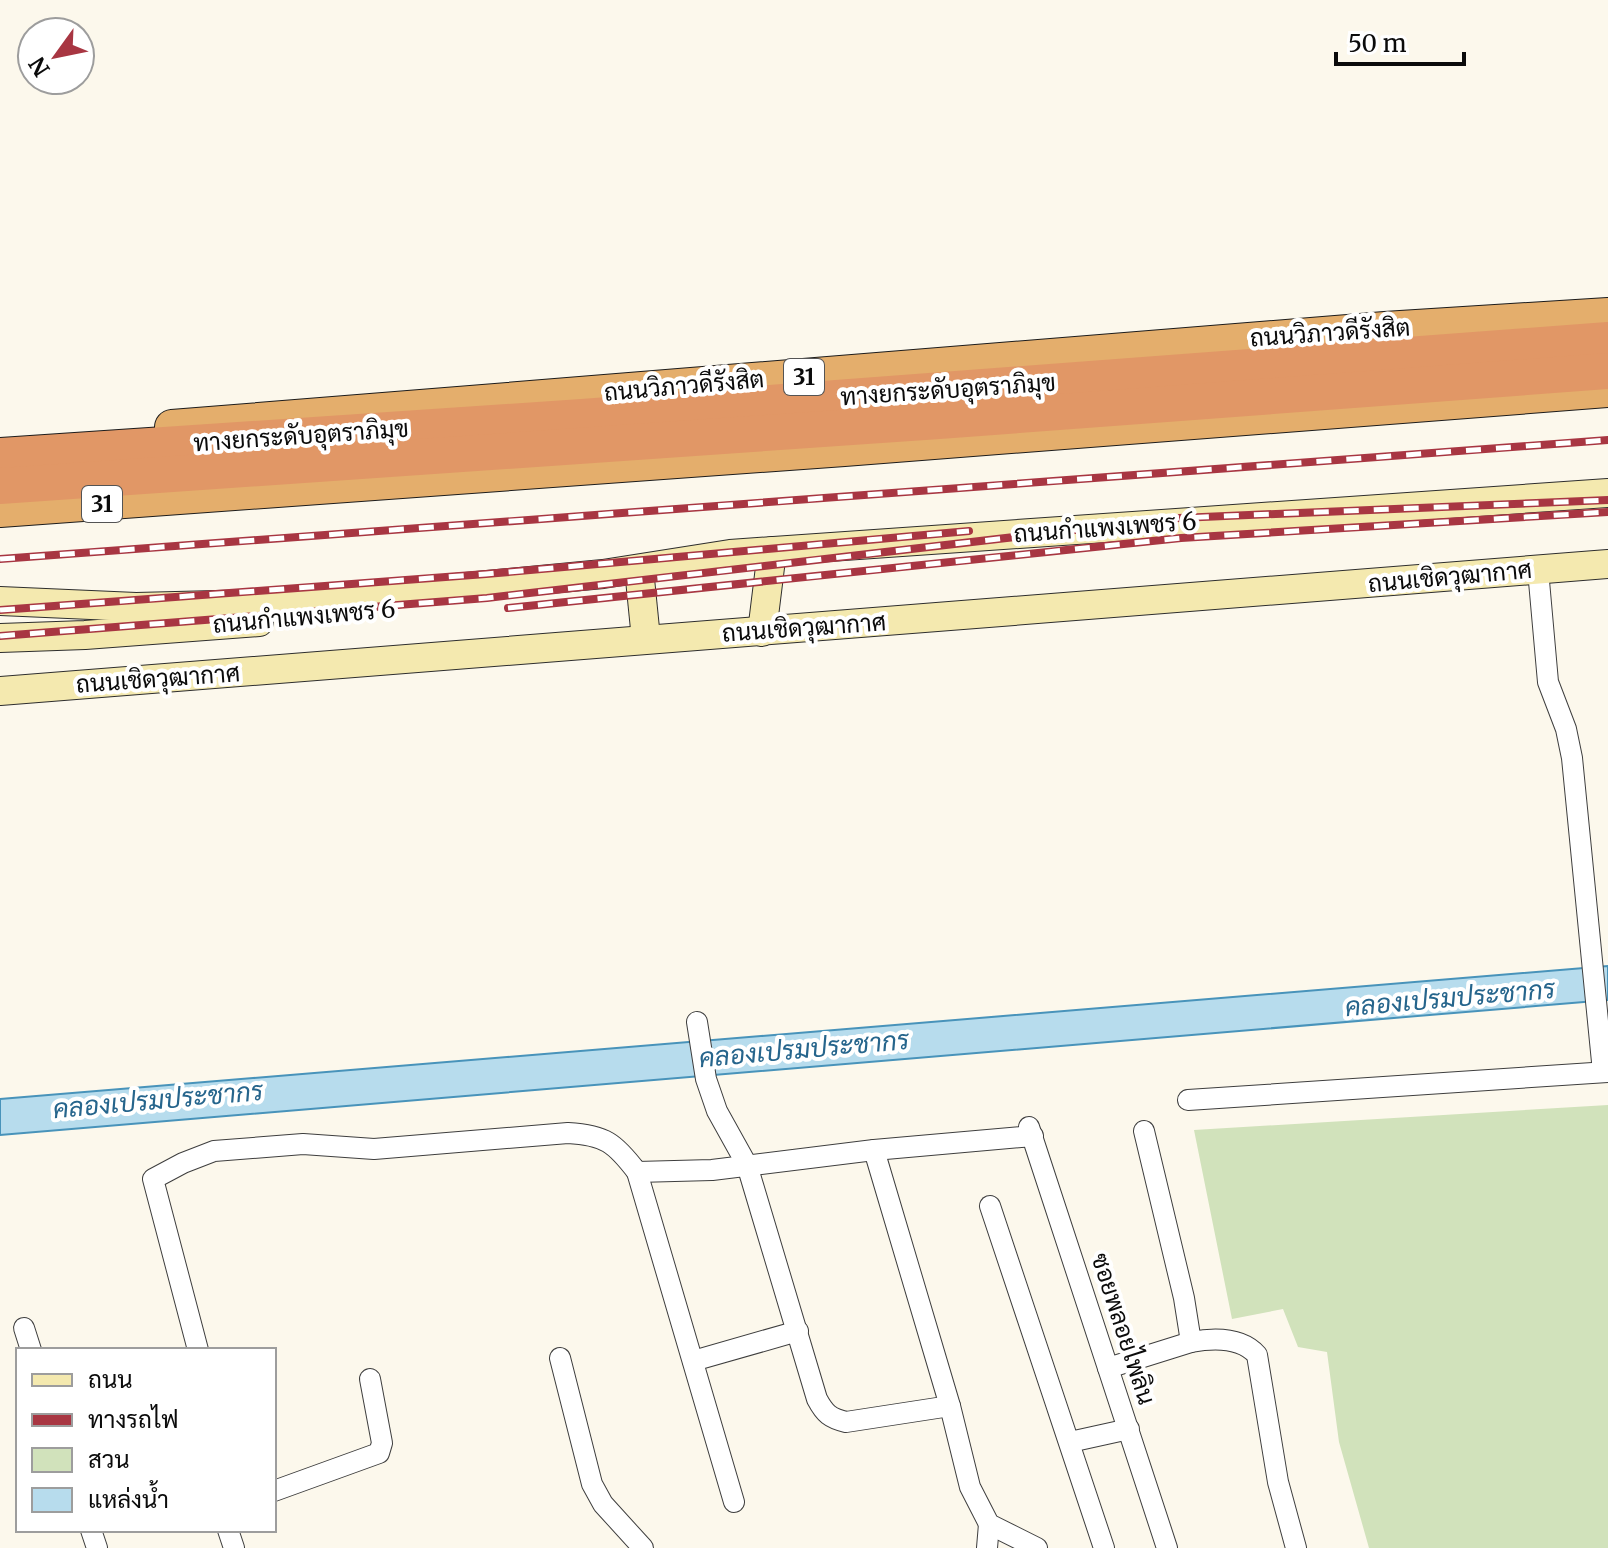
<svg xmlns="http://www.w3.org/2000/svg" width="1608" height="1548" font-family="Merriweather,Sarabun,serif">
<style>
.green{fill:#d1e2bb}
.water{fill:#b7dced;stroke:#4893ba;stroke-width:2}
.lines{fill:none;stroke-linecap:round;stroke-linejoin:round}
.minor-casing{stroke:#3e3e3e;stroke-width:22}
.secondary-casing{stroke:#2d2d2d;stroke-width:30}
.trunk-casing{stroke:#1c1c1c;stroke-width:36}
.motorway-casing{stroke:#1c1c1c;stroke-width:38}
.minor{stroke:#fff;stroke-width:20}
.secondary{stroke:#f4e9af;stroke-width:28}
.trunk{stroke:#e4ae6c;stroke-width:34}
.motorway{stroke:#e19766;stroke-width:36}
.rail-casing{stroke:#a83642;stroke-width:8}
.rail{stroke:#fff;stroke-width:5;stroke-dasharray:15;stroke-linecap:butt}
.labels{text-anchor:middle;stroke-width:8;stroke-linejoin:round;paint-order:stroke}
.shield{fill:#fff;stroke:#545454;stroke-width:2}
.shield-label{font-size:22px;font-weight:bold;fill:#0b0b0b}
.street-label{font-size:24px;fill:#0b0b0b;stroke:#fff}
.water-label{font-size:26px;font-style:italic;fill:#26658c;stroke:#fff}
</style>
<rect width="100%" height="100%" fill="#fcf8ec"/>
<polygon class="green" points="1608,1105 1608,1548 1369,1548 1339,1442 1327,1352 1298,1347 1283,1309 1232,1319 1194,1130"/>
<polygon class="water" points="1608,966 1608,1000 0,1135 0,1099"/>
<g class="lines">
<g class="minor-casing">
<g id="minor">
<polyline points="1538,570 1548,682 1566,729 1572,758 1603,1072"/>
<path d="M697,1022L706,1079L717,1111L747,1165L817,1399C825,1414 830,1418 846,1422L950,1406"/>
<polyline points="1188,1100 1608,1072"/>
<polyline points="1029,1127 1167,1548"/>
<path d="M1144,1131L1184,1298L1191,1342C1213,1338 1241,1337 1257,1355L1278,1482L1296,1548"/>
<polyline points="874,1150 950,1406 970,1487 989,1524 1037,1548"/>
<polyline points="637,1172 734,1502"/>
<polyline points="990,1206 1104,1548"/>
<polyline points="24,1328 31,1350"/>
<path d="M198,1350L153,1179L183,1163L214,1151L303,1144L374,1149L568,1133C605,1135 615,1143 637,1172L712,1170L874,1150L1033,1136"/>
<polyline points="560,1358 592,1484 603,1504 643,1548"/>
<polyline points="693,1361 798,1331"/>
<polyline points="1108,1368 1191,1342"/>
<polyline points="1070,1442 1129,1429"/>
<polyline points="274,1491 379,1453 382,1443 370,1379"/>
<polyline points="91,1530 97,1548"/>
<polyline points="228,1530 234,1548"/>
<polyline points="987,1548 989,1524"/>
</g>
</g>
<g class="secondary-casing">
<g id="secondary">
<polyline points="639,569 646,639"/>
<polyline points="0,601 136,607 296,603 603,574 730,554 1608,493"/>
<polyline points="762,632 772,551"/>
<polyline points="0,638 85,635 259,622"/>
<polyline points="0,691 1608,564"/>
</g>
</g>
<g class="trunk-casing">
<g id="trunk">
<polyline points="172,427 1385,329 1608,315"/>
<polyline points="0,510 844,449 1608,390"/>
</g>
</g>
<g class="motorway-casing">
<g id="motorway">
<polyline points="0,456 582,417 1608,340"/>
<polyline points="0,486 939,421 1608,371"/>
</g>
</g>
<use href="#minor" class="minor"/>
<use href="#secondary" class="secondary"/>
<use href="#trunk" class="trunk"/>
<use href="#motorway" class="motorway"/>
<g class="rail-casing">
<g id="rail">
<polyline points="0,559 1608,440"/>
<polyline points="508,608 1181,538 1608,512"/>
<polyline points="0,610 486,574 969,531"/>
<polyline points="0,636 487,598 1179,518 1608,500"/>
</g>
</g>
<use href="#rail" class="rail"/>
</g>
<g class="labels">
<g class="shield">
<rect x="784" y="359" width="40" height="36" rx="6"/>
<rect x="82" y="486" width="40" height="36" rx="6"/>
</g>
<g class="shield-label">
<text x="804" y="385">31</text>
<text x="102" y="512">31</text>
</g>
<g class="street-label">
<text transform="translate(1330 333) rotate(-4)" y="8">ถนนวิภาวดีรังสิต</text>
<text transform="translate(684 386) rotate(-5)" y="8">ถนนวิภาวดีรังสิต</text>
<text transform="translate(948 390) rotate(-4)" y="8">ทางยกระดับอุตราภิมุข</text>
<text transform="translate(301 436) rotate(-4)" y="8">ทางยกระดับอุตราภิมุข</text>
<text transform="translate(1105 528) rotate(-4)" y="8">ถนนกำแพงเพชร 6</text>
<text transform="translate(1450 577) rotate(-5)" y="8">ถนนเชิดวุฒากาศ</text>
<text transform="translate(304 617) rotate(-5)" y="8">ถนนกำแพงเพชร 6</text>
<text transform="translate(804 628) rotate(-4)" y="8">ถนนเชิดวุฒากาศ</text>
<text transform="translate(158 679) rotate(-4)" y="8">ถนนเชิดวุฒากาศ</text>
<text transform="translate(1123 1329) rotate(72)" y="8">ซอยพลอยไพลิน</text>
</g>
<g class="water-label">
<text transform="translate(1450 998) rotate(-5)" y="9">คลองเปรมประชากร</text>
<text transform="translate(804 1049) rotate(-5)" y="9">คลองเปรมประชากร</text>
<text transform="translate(158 1100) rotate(-5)" y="9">คลองเปรมประชากร</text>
</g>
</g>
<rect x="16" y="1348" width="260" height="184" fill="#ffffff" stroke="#9d9d9d" stroke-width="2"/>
<rect x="32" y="1374" width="40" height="12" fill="#f4e9af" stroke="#9d9d9d" stroke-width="2"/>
<text x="88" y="1388" font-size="24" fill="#0b0b0b">ถนน</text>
<rect x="32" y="1414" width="40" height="12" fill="#a83642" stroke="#9d9d9d" stroke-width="2"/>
<text x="88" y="1428" font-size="24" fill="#0b0b0b">ทางรถไฟ</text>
<rect x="32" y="1448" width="40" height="24" fill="#d1e2bb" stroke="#9d9d9d" stroke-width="2"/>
<text x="88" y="1468" font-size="24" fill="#0b0b0b">สวน</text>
<rect x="32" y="1488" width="40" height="24" fill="#b7dced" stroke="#9d9d9d" stroke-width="2"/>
<text x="88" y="1508" font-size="24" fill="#0b0b0b">แหล่งน้ำ</text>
<g transform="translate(56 56) rotate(237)"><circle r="38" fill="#ffffff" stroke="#9d9d9d" stroke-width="2"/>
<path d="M0-6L14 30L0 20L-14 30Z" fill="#a83642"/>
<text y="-12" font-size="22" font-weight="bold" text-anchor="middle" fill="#0b0b0b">N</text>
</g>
<path d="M1336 52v12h128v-12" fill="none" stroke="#0b0b0b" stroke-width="4"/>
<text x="1348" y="52" font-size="24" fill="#0b0b0b" stroke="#ffffff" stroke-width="6" paint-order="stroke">50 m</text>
</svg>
